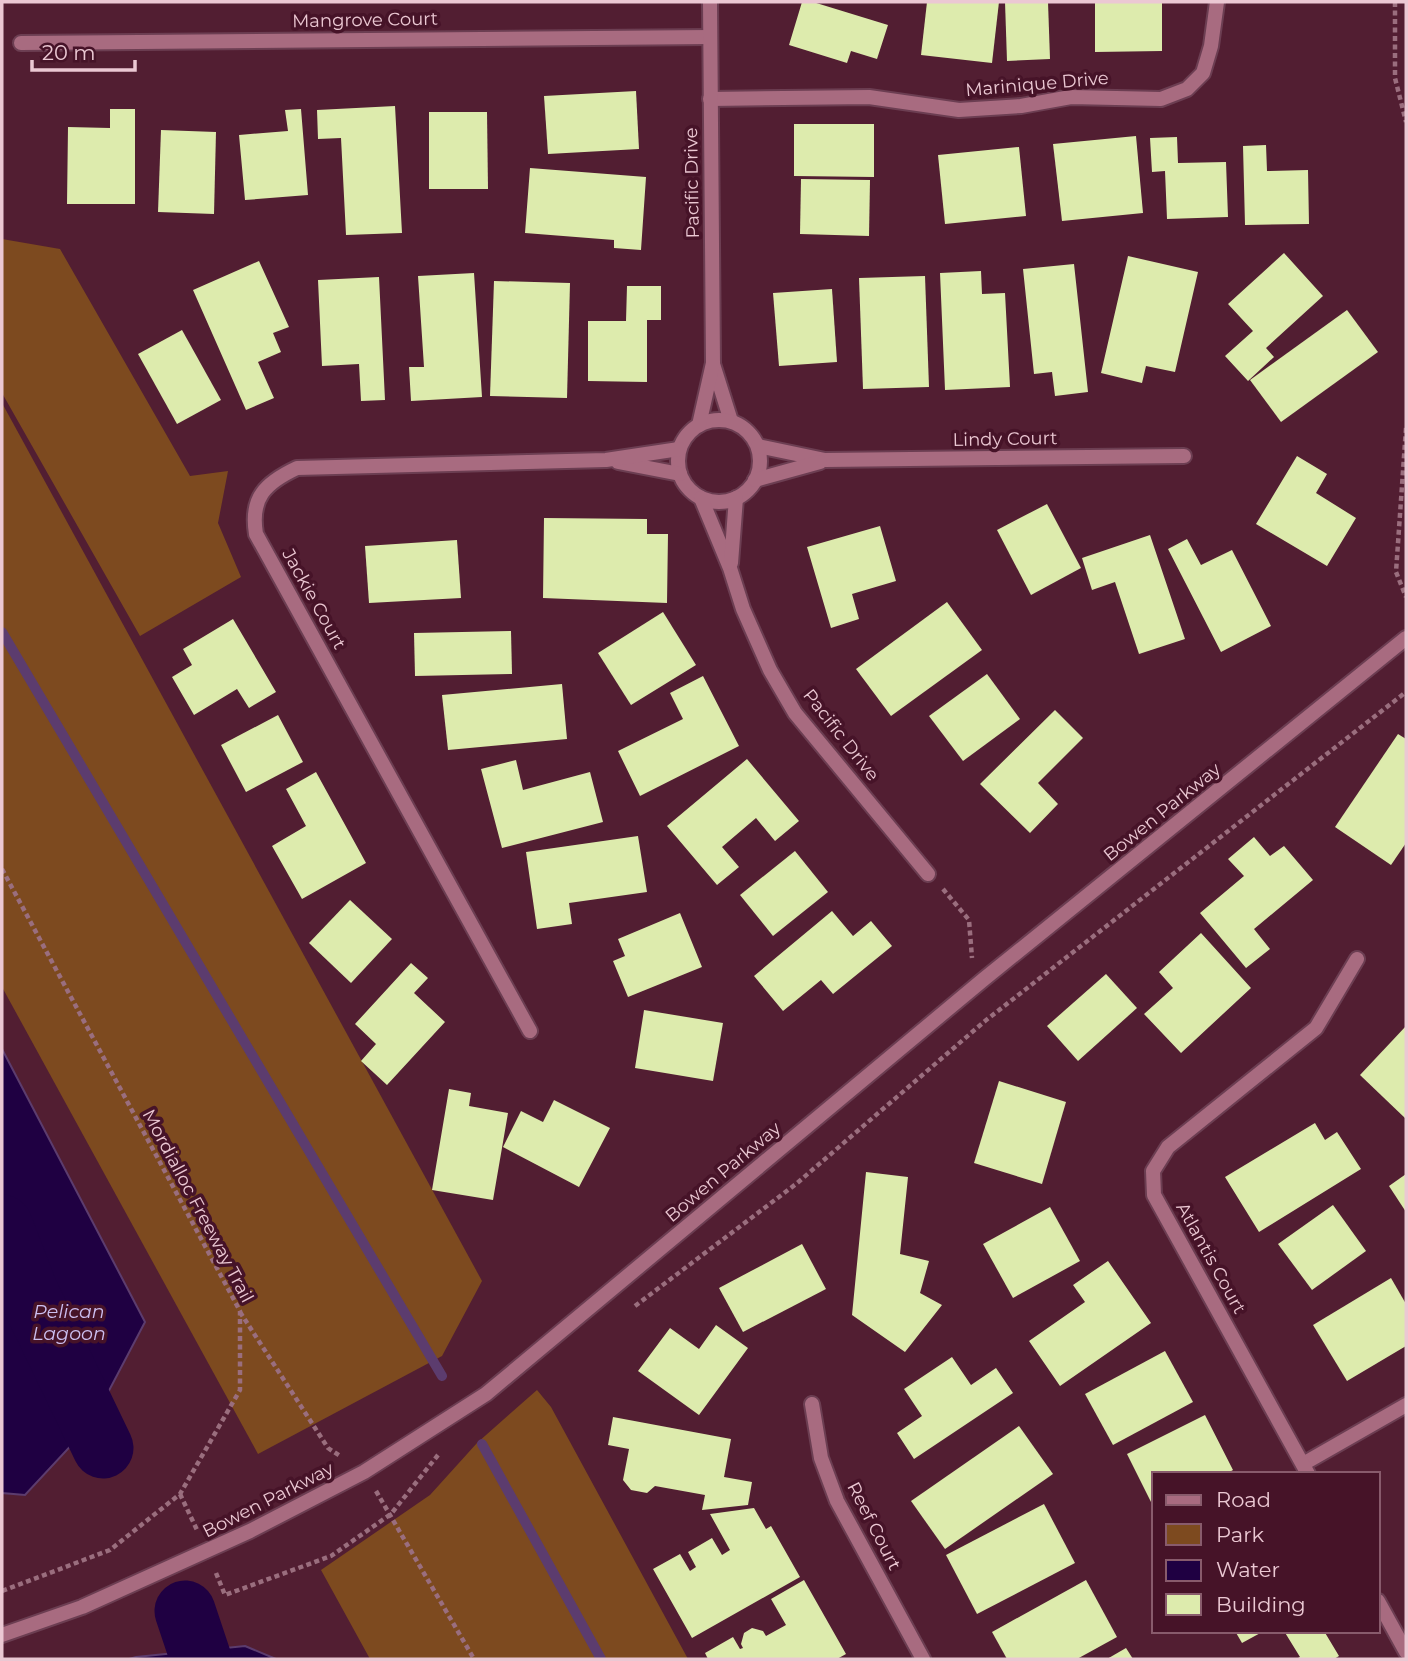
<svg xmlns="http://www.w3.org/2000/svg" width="1408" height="1661" font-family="Montserrat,sans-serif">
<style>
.green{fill:#7d4a1f}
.water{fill:#1f0042;stroke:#5c3c6e;stroke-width:2}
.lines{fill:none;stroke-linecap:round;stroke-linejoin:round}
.stream{stroke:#5c3c6e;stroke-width:10}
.river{stroke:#1f0042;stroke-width:61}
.building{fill:#ddebad}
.minor-casing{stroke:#6c3e52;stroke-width:18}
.path{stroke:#9a6e7e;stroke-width:4.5;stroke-dasharray:5 3.5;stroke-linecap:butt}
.minor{stroke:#a86b80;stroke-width:14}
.labels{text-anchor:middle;stroke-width:7;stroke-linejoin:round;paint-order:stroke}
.street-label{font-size:18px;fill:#ebc8d3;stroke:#461328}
.water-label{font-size:19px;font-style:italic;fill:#ccbef0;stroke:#461328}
</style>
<rect width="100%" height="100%" fill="#521e32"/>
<g class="green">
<polygon points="2,239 60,249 190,476 228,471 218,523 241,577 140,636 2,393"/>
<polygon points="2,403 482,1281 442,1356 258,1454 2,987"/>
<polygon points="537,1390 551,1407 688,1659 370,1659 321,1570 430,1495 477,1443"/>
</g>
<g class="water">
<polygon points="2,1049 145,1322 92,1423 25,1495 2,1493"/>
<polygon points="245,1646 276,1659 129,1659 136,1657"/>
</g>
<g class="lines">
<g class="stream">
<polyline points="2,632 442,1376"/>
<polyline points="482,1444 601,1659"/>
</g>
<g class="river">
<polyline points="2,1225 27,1290 103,1448"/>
<polyline points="185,1611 201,1659"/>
</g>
</g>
<g class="building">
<polygon points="802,2 813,2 888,25 877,59 851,51 847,63 789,45"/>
<polygon points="927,2 999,2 992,63 921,55"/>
<polygon points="1005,2 1048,2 1050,59 1007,61"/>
<polygon points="1095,2 1162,2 1162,51 1095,52"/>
<polygon points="636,91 639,149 548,154 544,96"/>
<polygon points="395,106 402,233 346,235 341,138 318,139 317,110"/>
<polygon points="110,109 135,109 135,204 67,204 68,127 110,128"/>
<polygon points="301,109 308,195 245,200 239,135 288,131 285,110"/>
<polygon points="429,112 487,112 488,189 429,189"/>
<polygon points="794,124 874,124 874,177 794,176"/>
<polygon points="161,130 216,132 214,214 158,212"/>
<polygon points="1136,136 1143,213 1062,221 1053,144"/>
<polygon points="1177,137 1178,163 1226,162 1228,217 1167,219 1165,171 1152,172 1150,138"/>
<polygon points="1266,145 1267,171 1308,170 1309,224 1245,225 1243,146"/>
<polygon points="1019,147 1026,216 945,224 938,155"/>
<polygon points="530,168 646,177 641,250 614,248 614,240 525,233"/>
<polygon points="801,179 870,180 869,236 800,234"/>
<polygon points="1284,253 1323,296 1266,348 1274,357 1248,381 1225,356 1253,331 1228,304"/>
<polygon points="1128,256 1198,272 1175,372 1146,366 1142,383 1101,373"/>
<polygon points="259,261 289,327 273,333 281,352 258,362 274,398 246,410 193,290"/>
<polygon points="1074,264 1088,392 1055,396 1052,372 1034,374 1023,269"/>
<polygon points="981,271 982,294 1005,293 1010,387 945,390 940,273"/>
<polygon points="474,273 482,397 411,401 409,367 424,367 418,276"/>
<polygon points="925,276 929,387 863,389 859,278"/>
<polygon points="379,277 385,400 361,401 359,364 322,366 318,280"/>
<polygon points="494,281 570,283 567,398 490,396"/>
<polygon points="627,286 661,286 661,320 647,320 647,382 588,381 588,321 626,321"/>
<polygon points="832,289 837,362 779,366 773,293"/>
<polygon points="1347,310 1378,352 1281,422 1250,380"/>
<polygon points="182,330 221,400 177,424 138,354"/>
<polygon points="1297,456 1327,474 1316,493 1356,518 1327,566 1256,524"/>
<polygon points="1047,504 1081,568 1031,595 997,530"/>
<polygon points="544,518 647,519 647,534 668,534 667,603 543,598"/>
<polygon points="880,526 896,581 852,594 859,619 831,628 807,547"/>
<polygon points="1150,535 1185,639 1139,654 1115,582 1092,590 1082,558"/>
<polygon points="1187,539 1201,565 1232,550 1271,626 1221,652 1168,549"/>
<polygon points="457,540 461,598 369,603 365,546"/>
<polygon points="947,602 982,650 891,716 856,669"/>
<polygon points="663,612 696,665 631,705 598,653"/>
<polygon points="233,619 276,692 249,708 237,689 194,715 172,677 192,665 183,649"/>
<polygon points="511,631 512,674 415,676 414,633"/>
<polygon points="987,674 1020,719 963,761 929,716"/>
<polygon points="703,676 739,746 640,796 618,751 683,719 670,693"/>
<polygon points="562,684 567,739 448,750 442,695"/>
<polygon points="1055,710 1083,738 1038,783 1058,804 1030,833 980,784"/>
<polygon points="278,715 303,762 246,792 221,745"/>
<polygon points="1398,734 1406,739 1406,843 1391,865 1335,827"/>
<polygon points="747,759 799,821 775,841 756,818 722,847 739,867 717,885 667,826"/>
<polygon points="516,760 523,790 590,772 603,822 502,848 481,769"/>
<polygon points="316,772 366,863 302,899 272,846 306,826 286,789"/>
<polygon points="638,836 647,892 569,903 572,924 537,929 526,852"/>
<polygon points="1254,837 1270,856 1284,846 1313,880 1254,929 1270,949 1246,968 1200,913 1244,876 1228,859"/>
<polygon points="795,851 828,892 773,936 740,895"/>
<polygon points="350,900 392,939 351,983 309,943"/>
<polygon points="832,911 853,936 871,921 892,946 833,994 821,980 783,1011 754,976"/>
<polygon points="680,913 702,967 628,997 613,961 625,956 618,939"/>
<polygon points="1201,933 1251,988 1181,1053 1144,1014 1173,988 1159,972"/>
<polygon points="411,963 428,978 414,993 445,1022 387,1085 361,1061 376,1044 355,1024"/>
<polygon points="1106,974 1137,1008 1078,1061 1047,1026"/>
<polygon points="644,1010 723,1023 713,1081 635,1068"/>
<polygon points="1406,1026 1406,1119 1360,1075"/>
<polygon points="999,1081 1066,1102 1042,1184 974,1163"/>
<polygon points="449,1089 471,1093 469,1106 508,1113 493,1200 432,1190"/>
<polygon points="554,1100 610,1128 579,1187 503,1147 521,1111 543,1122"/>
<polygon points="1315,1123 1325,1140 1337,1132 1361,1169 1259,1232 1225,1177"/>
<polygon points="866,1172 908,1177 900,1254 929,1261 920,1293 942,1305 905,1352 852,1315"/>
<polygon points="1406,1174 1406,1212 1389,1186"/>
<polygon points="1333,1205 1366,1251 1312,1290 1278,1244"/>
<polygon points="1050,1207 1080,1261 1013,1298 983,1244"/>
<polygon points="802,1244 826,1289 743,1332 719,1288"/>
<polygon points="1108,1261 1151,1323 1060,1386 1029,1341 1085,1302 1073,1285"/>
<polygon points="1391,1278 1406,1304 1406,1346 1347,1381 1313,1325"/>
<polygon points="716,1325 748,1348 699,1415 638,1371 670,1328 699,1349"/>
<polygon points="1165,1351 1193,1402 1113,1445 1085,1394"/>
<polygon points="952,1357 971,1385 996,1368 1013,1393 914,1459 897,1433 922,1416 904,1389"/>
<polygon points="1205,1415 1233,1470 1226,1474 1154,1474 1154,1508 1127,1454"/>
<polygon points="613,1417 731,1439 724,1477 752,1482 748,1505 702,1510 705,1495 655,1486 647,1493 631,1490 623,1480 629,1449 608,1445"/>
<polygon points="1019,1426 1053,1474 945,1549 911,1501"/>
<polygon points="1044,1504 1075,1563 977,1614 946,1555"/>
<polygon points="754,1508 766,1529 771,1526 800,1577 692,1638 653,1569 680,1554 690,1571 696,1567 688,1552 712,1538 722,1555 730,1550 710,1514"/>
<polygon points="804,1580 846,1654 837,1659 708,1659 705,1653 733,1637 740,1649 743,1648 741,1644 744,1633 752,1628 763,1631 766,1636 786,1625 771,1599"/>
<polygon points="1086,1580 1117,1637 1077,1659 1007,1659 992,1632"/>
<polygon points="1235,1631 1264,1631 1242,1643"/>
<polygon points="1284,1631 1324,1631 1339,1656 1334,1659 1296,1659 1300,1657"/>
<polygon points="1126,1648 1133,1659 1107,1659"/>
</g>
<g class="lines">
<g class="minor-casing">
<g id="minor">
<polyline points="21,43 710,37"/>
<polyline points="710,99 869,97 959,110 1021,106 1071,97 1161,99 1187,89 1203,73 1211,46 1217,2"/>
<polyline points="713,364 731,421"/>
<circle cx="719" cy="461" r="41"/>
<polyline points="699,425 713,363 710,2"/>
<polyline points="758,446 825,460 1184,456"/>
<polyline points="618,462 680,474"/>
<polyline points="755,480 820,462"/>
<polyline points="701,498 730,568 743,609 770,670 795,713 928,874"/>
<polyline points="731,563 736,498"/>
<path d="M530,1031L256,534C250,498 265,483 297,468L606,460L679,449"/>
<polyline points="812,1404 821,1458 837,1501 923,1659"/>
<polyline points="1303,1464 1406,1405"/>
<polyline points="1308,1474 1154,1195 1153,1171 1168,1147 1316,1028 1357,959"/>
<polyline points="1378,1601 1406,1652"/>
<polyline points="2,1635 82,1607 250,1531 364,1472 486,1394 984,979 1406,638"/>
</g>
</g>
<g class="path">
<polyline points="1395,2 1395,78 1406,122"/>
<polyline points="1406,428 1396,572 1406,597"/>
<polyline points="2,869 240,1311 240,1390 180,1494 110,1550 2,1591"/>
<polyline points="943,889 969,920 972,958"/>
<polyline points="635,1306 796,1184 985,1021 1406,692"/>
<polyline points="240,1312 328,1448 340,1456"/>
<polyline points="376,1491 474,1659"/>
<polyline points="180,1494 197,1530"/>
<polyline points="216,1573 225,1595 331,1556 391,1514 438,1455"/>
</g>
<use href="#minor" class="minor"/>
</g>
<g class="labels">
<g class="street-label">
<text transform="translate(365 20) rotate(-1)" y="6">Mangrove Court</text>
<text transform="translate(1037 84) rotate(-5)" y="6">Marinique Drive</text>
<text transform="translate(692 183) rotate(-91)" y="6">Pacific Drive</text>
<text transform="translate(1005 439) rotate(-1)" y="6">Lindy Court</text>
<text transform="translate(314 599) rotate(61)" y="6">Jackie Court</text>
<text transform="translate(841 735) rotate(52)" y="6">Pacific Drive</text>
<text transform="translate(1162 812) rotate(-39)" y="6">Bowen Parkway</text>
<text transform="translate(723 1172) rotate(-40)" y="6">Bowen Parkway</text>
<text transform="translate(198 1206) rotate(62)" y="6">Mordialloc Freeway Trail</text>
<text transform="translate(1211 1258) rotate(61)" y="6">Atlantis Court</text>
<text transform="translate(268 1500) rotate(-27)" y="6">Bowen Parkway</text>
<text transform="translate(874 1526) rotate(63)" y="6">Reef Court</text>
</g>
<g class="water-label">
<text x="69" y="1318">Pelican<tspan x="69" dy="22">Lagoon</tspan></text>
</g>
</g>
<rect width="1408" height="1661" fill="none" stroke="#ebc8d3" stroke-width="7"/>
<rect x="1152" y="1472" width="228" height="161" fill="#461328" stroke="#885b6c" stroke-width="2"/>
<rect x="1166" y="1495" width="35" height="10" fill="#a86b80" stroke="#885b6c" stroke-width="2"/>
<text x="1216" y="1507" font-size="21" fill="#ebc8d3">Road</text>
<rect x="1166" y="1524" width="35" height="21" fill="#7d4a1f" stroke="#885b6c" stroke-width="2"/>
<text x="1216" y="1542" font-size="21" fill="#ebc8d3">Park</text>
<rect x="1166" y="1560" width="35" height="21" fill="#1f0042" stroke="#885b6c" stroke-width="2"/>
<text x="1216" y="1577" font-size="21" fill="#ebc8d3">Water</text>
<rect x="1166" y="1594" width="35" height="21" fill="#ddebad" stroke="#885b6c" stroke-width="2"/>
<text x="1216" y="1612" font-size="21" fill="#ebc8d3">Building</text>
<path d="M32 60v10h103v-10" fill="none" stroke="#ebc8d3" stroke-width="3.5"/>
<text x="42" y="60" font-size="21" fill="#ebc8d3" stroke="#461328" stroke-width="5" paint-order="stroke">20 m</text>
</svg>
